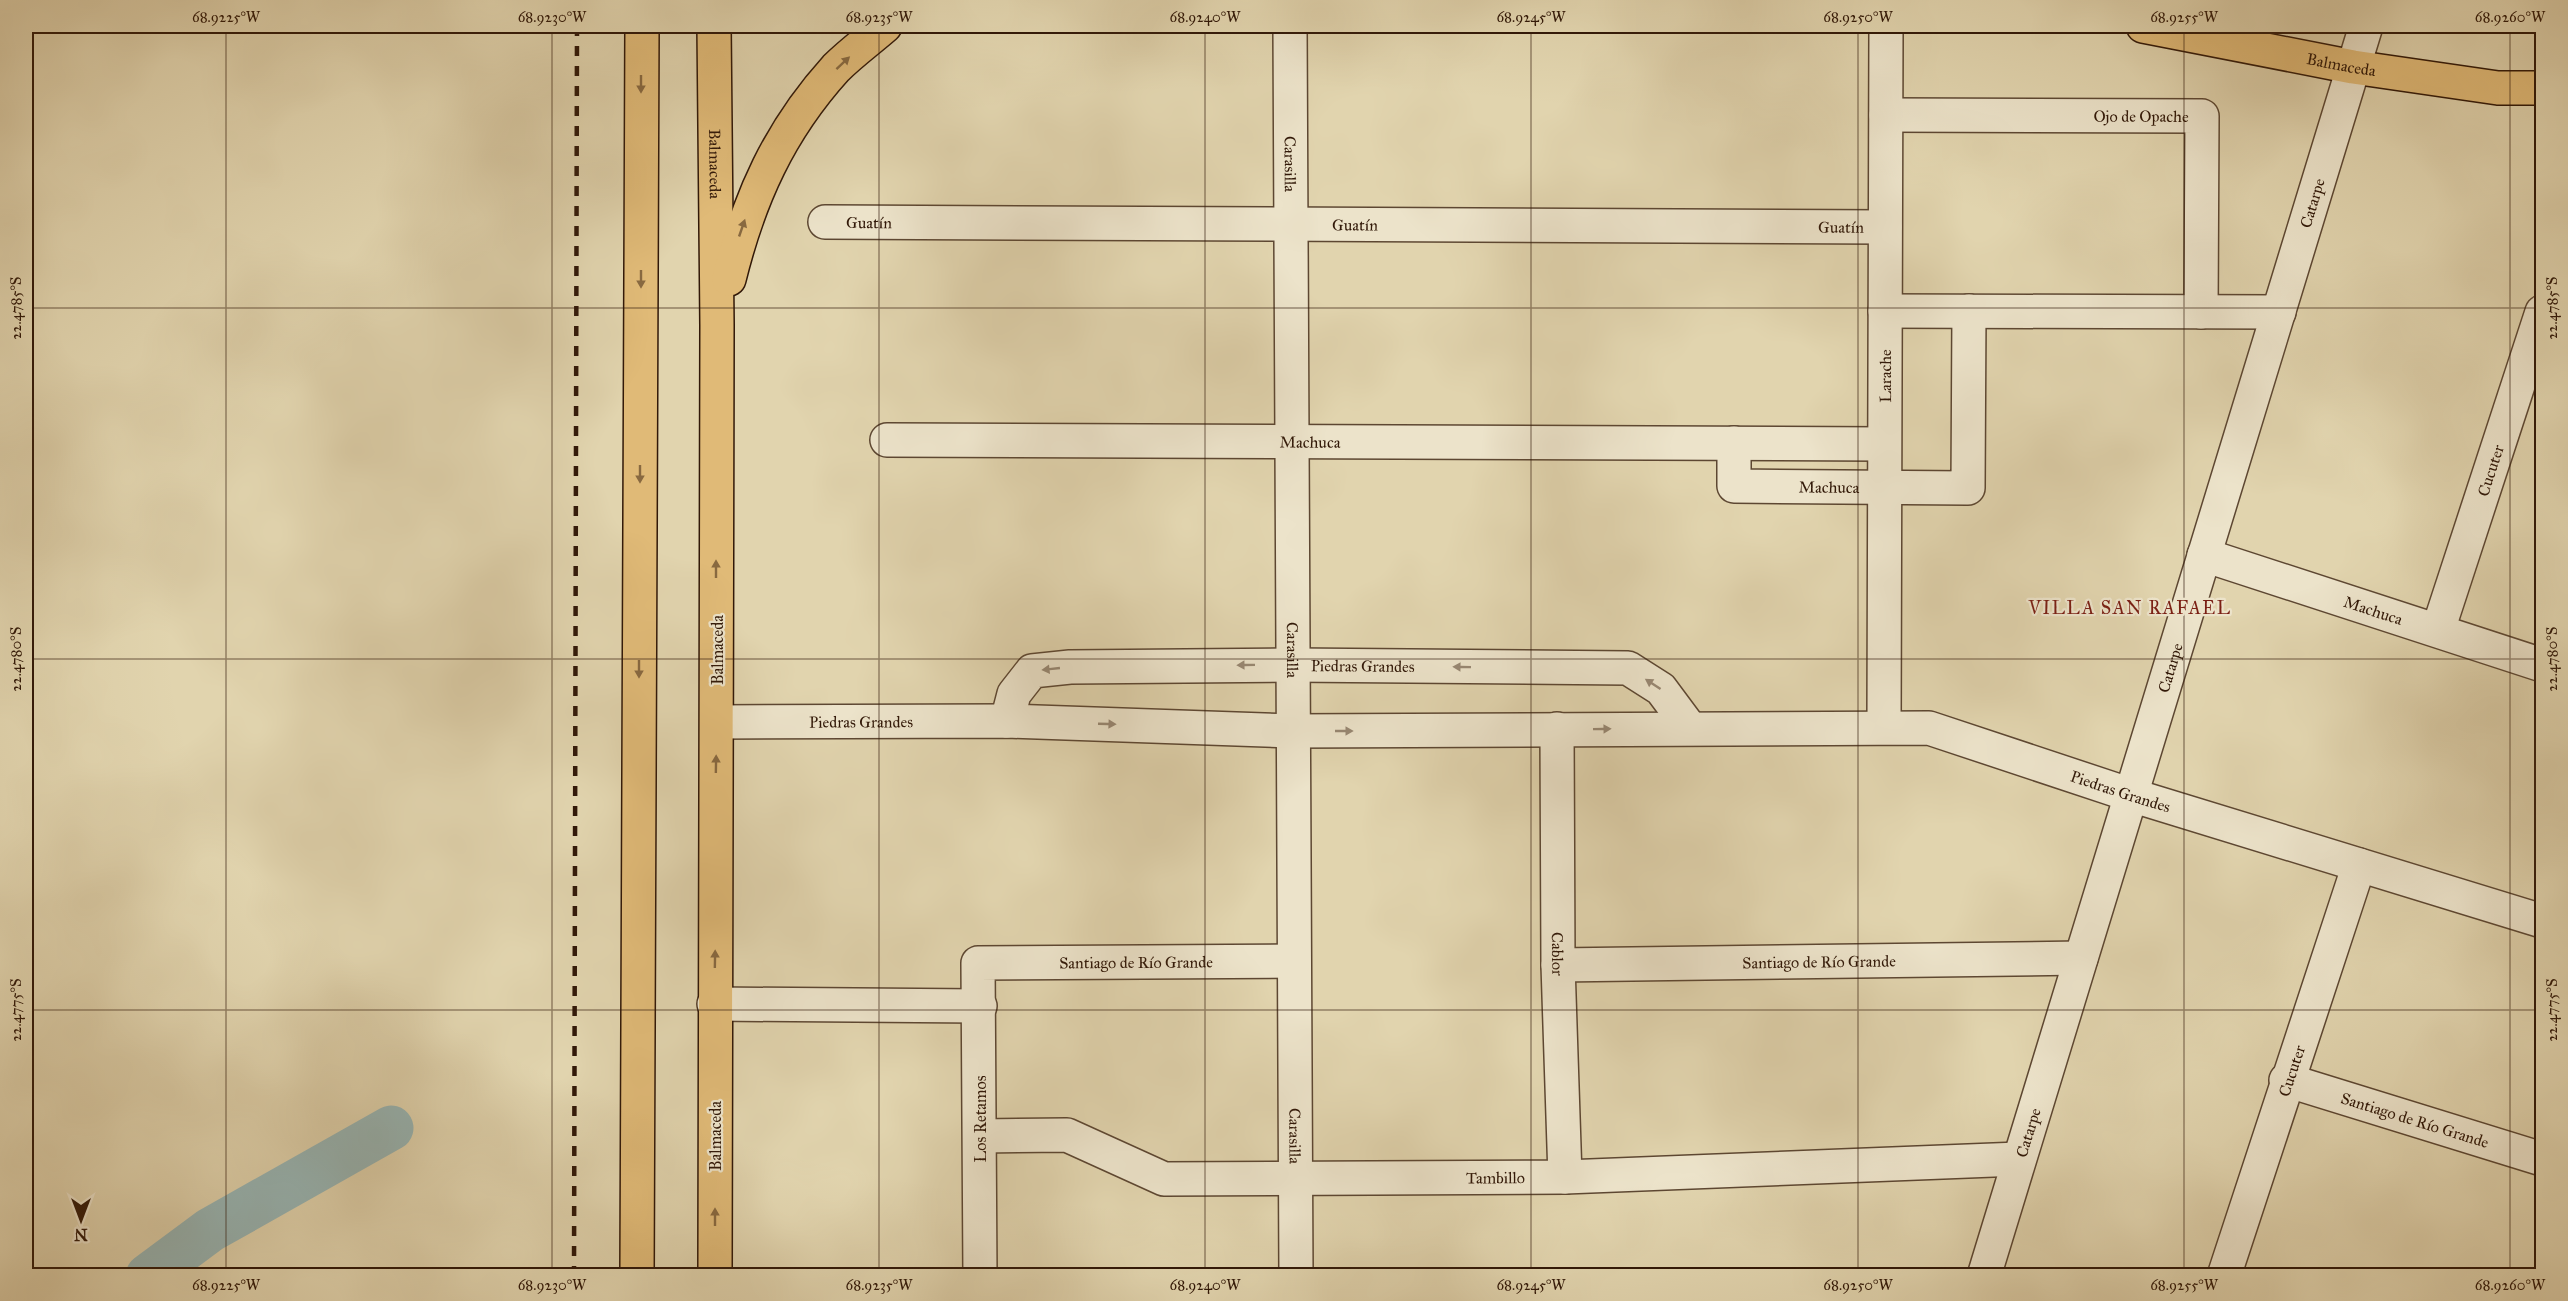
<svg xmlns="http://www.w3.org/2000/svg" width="2568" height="1301" font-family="'IM FELL Great Primer',serif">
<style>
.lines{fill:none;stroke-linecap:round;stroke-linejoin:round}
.canal{stroke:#98b6b5;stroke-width:45}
.minor-casing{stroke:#5d4732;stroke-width:36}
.major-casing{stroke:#311808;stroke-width:36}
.minor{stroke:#ece3ca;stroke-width:33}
.major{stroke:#e0ba77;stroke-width:33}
.rail{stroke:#311808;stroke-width:4.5;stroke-dasharray:10 10;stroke-linecap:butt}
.oneway{fill:#886940}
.oneway2{fill:#988873}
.ticks{fill:none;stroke:#311808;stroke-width:1.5;stroke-opacity:0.45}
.labels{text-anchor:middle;stroke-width:4.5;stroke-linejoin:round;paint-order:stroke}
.street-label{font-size:16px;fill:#311808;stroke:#ece3ca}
.neighbourhood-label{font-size:18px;letter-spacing:1.5px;fill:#7a1f14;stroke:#ece3ca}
.neatline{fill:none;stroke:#311808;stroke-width:2}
.ticks-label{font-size:15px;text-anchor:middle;fill:#311808}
</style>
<rect width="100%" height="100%" fill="#e1d4ae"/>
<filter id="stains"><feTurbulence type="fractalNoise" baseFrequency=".00333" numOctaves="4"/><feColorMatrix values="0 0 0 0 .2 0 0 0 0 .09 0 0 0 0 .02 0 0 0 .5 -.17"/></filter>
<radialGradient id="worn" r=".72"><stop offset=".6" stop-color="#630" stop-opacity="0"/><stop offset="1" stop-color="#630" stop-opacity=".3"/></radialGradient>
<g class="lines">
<polyline class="canal" points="148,1276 210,1230 391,1128"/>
<g class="minor-casing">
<g id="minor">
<path id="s1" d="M1290,26L1296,1276"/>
<path id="s2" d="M1886,115L2202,116L2201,312"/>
<path id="s3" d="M825,222L1885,227"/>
<polyline points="1885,311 2279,312"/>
<path id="s4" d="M887,440L1884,444"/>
<path id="s5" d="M1734,443V486L1968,488L1969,311"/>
<path id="s6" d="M2204,555L2542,665"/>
<path id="s7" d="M2438,630L2542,312"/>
<path id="s8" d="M1007,721L1014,694L1032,671L1070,667L1292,665L1628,668L1661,689L1690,728"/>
<path id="s9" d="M717,722L1007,721L1293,731L1929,728L2131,795L2542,921"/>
<path id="s10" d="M1884,727L1886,26"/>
<path id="s11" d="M1557,729L1558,965L1565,1177"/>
<path id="s12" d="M1558,965L2081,958"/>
<polyline points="714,1004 980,1006"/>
<path id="s13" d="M2286,1080L2542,1159"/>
<path id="s14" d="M980,1136L1067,1135L1164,1179L1565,1177L2019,1159"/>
<path id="s15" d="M980,1276L978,963L1294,961"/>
<path id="s16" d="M1984,1276L2366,26"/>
<path id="s17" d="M2224,1276L2359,865"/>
</g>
</g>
<g class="major-casing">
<g id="major">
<path id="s18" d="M714,26L717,325L715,1276"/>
<path id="s19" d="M2143,26L2353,67L2498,88H2542"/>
<path d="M729,279C749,198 779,131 836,68C851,53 869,40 885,26"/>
<polyline points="637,1276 642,26"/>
</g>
</g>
<use href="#minor" class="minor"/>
<use href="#major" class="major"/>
<polyline class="rail" points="574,1276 577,26"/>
</g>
<defs><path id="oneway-solid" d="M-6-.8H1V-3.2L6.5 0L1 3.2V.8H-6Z" transform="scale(1.5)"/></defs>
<g class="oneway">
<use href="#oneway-solid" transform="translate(843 63) rotate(-43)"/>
<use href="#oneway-solid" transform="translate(641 84) rotate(90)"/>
<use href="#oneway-solid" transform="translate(742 228) rotate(-71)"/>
<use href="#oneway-solid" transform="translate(641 279) rotate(90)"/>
<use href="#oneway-solid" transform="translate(640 474) rotate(90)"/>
<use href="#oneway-solid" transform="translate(716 569) rotate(-90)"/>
<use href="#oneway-solid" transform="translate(639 669) rotate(90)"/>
<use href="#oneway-solid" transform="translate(716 764) rotate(-89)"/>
<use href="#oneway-solid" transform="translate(715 959) rotate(-89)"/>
<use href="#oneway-solid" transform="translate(715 1217) rotate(-90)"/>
</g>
<g class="oneway2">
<use href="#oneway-solid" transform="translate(1246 665) rotate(179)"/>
<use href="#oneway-solid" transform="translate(1462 667) rotate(-179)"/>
<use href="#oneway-solid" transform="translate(1051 669) rotate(174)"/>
<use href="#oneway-solid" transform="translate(1653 684) rotate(-147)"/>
<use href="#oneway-solid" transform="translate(1107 724) rotate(2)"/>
<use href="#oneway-solid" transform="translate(1602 729) rotate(-1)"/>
<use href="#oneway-solid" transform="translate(1344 731)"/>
</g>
<path class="ticks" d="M226,26V1276M552,26V1276M879,26V1276M1205,26V1276M1531,26V1276M1858,26V1276M2184,26V1276M2510,26V1276M26,308H2542M26,659H2542M26,1010H2542"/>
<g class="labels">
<g class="street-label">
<text dy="6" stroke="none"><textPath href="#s19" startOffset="202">Balmaceda</textPath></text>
<text dy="6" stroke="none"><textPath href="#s2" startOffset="255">Ojo de Opache</textPath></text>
<text dy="6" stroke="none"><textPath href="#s18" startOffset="138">Balmaceda</textPath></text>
<text dy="6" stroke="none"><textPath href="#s1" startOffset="138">Carasilla</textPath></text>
<text dy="6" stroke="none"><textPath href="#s16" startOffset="1122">Catarpe</textPath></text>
<text dy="6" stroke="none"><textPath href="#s3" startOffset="44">Guatín</textPath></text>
<text dy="6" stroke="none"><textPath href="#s3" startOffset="530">Guatín</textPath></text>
<text dy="6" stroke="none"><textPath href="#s3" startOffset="1016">Guatín</textPath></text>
<text dy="6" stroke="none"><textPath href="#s10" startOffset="351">Larache</textPath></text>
<text dy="6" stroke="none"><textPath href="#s4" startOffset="423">Machuca</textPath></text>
<text dy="6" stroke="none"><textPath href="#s7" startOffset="168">Cucuter</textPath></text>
<text dy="6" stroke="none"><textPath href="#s5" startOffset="138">Machuca</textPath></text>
<text dy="6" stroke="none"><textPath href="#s6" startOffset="178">Machuca</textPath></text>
<text transform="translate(717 650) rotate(-90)" y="6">Balmaceda</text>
<text dy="6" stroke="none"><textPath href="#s1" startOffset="624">Carasilla</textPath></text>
<text dy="6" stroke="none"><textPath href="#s8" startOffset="388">Piedras Grandes</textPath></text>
<text dy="6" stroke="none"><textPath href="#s16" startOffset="636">Catarpe</textPath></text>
<text dy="6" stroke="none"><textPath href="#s9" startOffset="144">Piedras Grandes</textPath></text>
<text dy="6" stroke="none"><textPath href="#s9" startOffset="1414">Piedras Grandes</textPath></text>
<text dy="6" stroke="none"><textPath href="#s11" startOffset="225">Cablor</textPath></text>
<text dy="6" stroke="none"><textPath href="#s15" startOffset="471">Santiago de Río Grande</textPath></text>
<text dy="6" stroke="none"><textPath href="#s12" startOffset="261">Santiago de Río Grande</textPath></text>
<text dy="6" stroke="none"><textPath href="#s17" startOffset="216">Cucuter</textPath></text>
<text transform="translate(980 1119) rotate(-90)" y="6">Los Retamos</text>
<text dy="6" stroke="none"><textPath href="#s13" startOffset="135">Santiago de Río Grande</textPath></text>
<text dy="6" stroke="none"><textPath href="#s16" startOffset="150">Catarpe</textPath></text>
<text transform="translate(715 1136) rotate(-90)" y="6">Balmaceda</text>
<text dy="6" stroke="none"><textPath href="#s1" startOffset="1110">Carasilla</textPath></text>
<text dy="6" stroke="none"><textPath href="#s14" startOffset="525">Tambillo</textPath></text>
</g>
<g class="neighbourhood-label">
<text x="2130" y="614">VILLA SAN RAFAEL</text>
</g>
</g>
<rect width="2568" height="1301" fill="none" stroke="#e1d4ae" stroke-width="66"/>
<g transform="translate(81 1220) rotate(180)" stroke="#ece3ca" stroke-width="4.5" paint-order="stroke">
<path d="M0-4.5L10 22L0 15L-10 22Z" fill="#311808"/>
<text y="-9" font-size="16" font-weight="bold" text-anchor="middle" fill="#311808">N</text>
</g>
<rect x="33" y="33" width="2502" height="1235" class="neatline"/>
<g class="ticks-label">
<text x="226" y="22">68.9225°W</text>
<text x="552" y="22">68.9230°W</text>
<text x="879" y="22">68.9235°W</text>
<text x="1205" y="22">68.9240°W</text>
<text x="1531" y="22">68.9245°W</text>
<text x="1858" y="22">68.9250°W</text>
<text x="2184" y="22">68.9255°W</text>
<text x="2510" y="22">68.9260°W</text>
<text transform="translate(2552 308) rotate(-90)" y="5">22.4785°S</text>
<text transform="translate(16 308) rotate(-90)" y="5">22.4785°S</text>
<text transform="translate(2552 659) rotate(-90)" y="5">22.4780°S</text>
<text transform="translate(16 659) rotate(-90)" y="5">22.4780°S</text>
<text transform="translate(2552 1010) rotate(-90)" y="5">22.4775°S</text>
<text transform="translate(16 1010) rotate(-90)" y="5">22.4775°S</text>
<text x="226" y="1290">68.9225°W</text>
<text x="552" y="1290">68.9230°W</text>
<text x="879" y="1290">68.9235°W</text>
<text x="1205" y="1290">68.9240°W</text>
<text x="1531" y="1290">68.9245°W</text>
<text x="1858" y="1290">68.9250°W</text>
<text x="2184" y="1290">68.9255°W</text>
<text x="2510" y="1290">68.9260°W</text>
</g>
<rect width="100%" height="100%" filter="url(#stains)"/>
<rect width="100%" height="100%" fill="url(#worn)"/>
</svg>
